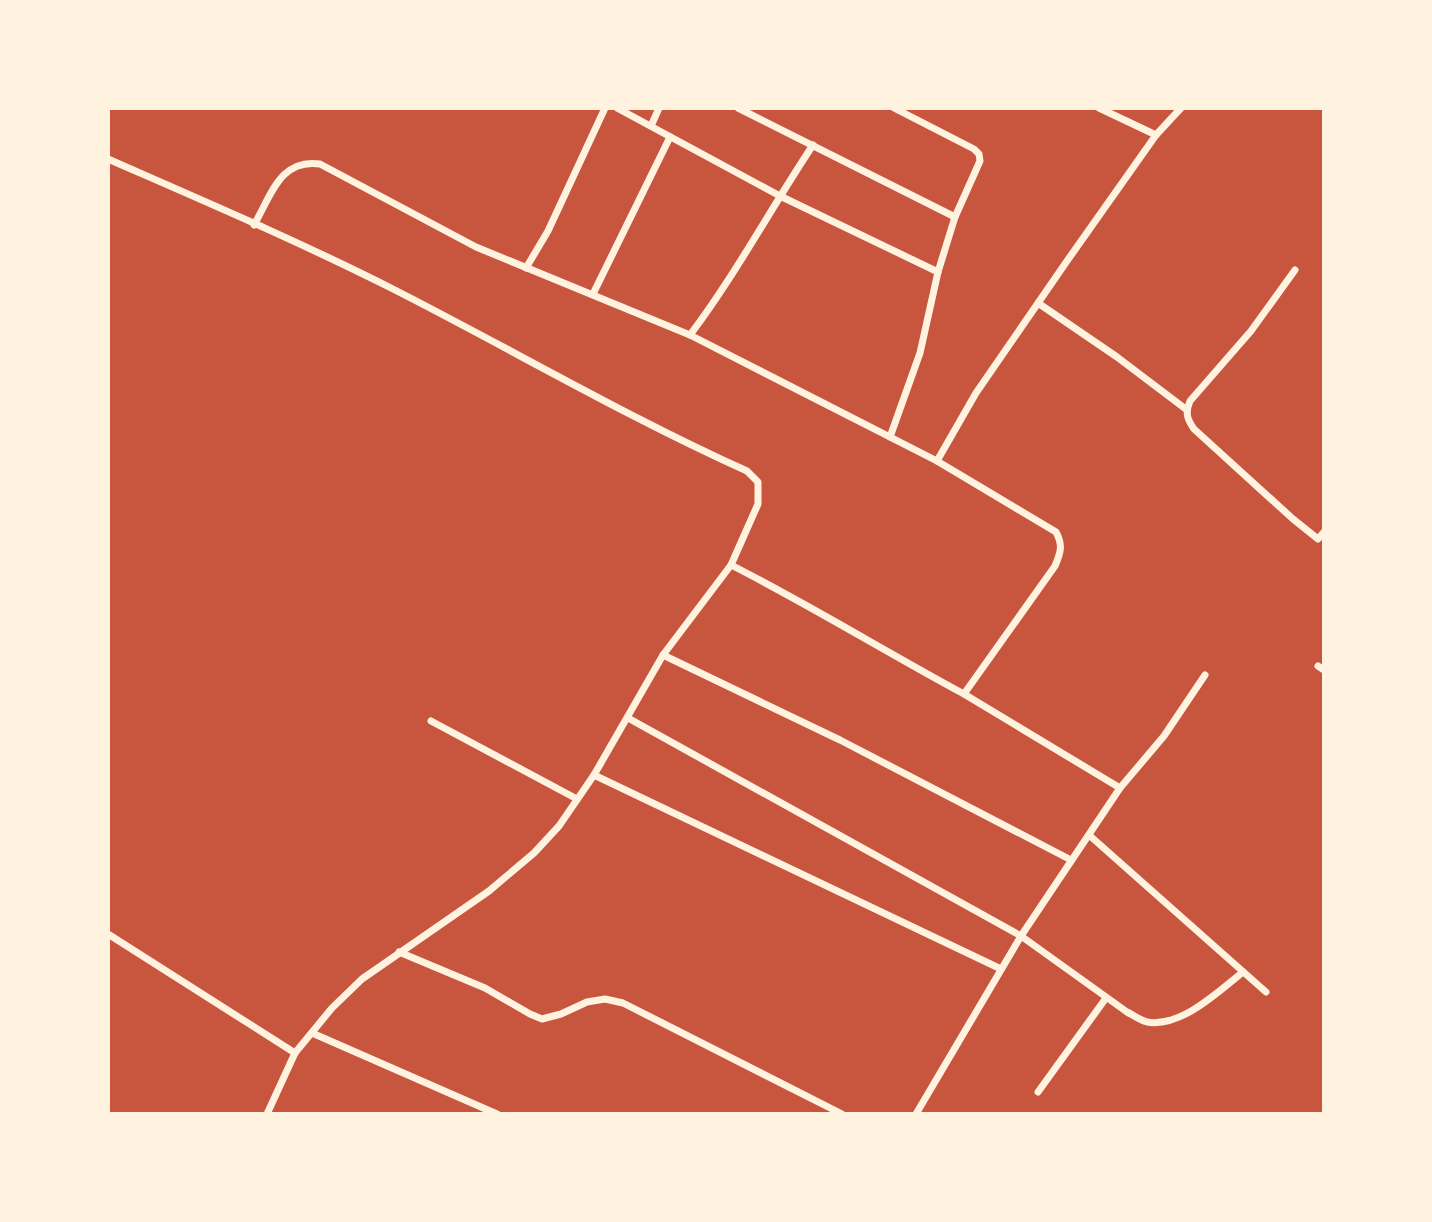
<svg xmlns="http://www.w3.org/2000/svg" width="1432" height="1222" font-family="Commissioner,sans-serif">
<style>
.lines{fill:none;stroke-linecap:round;stroke-linejoin:round}
.minor{stroke:#fff3e0;stroke-width:7}
</style>
<rect width="100%" height="100%" fill="#c8553d"/>
<g class="lines">
<g class="minor">
<polyline points="617,108 780,196 938,272"/>
<polyline points="738,108 955,217"/>
<polyline points="1099,108 1156,135"/>
<polyline points="651,126 659,108"/>
<path d="M108,159C204,201 300,242 393,289C511,349 625,416 747,471L758,482V504L731,565C810,605 886,652 964,694L1055,566C1061,552 1063,545 1056,532L937,461L690,335L476,247L320,164C280,158 271,196 254,225"/>
<polyline points="526,268 548,231 605,108"/>
<path d="M1295,270L1251,331L1190,401C1185,413 1187,419 1194,429L1293,519L1318,539L1324,532"/>
<polyline points="593,294 670,137"/>
<polyline points="1038,303 1117,357 1187,410"/>
<path d="M690,335C736,274 771,208 813,145"/>
<polyline points="890,437 920,353 938,272 955,217 980,161 979,154 974,149 894,108"/>
<polyline points="937,461 976,393 1067,261 1156,135 1181,108"/>
<polyline points="663,655 840,740 1071,860"/>
<polyline points="1318,666 1324,670"/>
<polyline points="964,694 1120,788"/>
<path d="M628,718L1021,936L1127,1012C1133,1015 1140,1020 1147,1022C1181,1028 1219,991 1243,972"/>
<polyline points="431,721 577,799"/>
<polyline points="594,775 1001,969"/>
<polyline points="1089,835 1266,992"/>
<polyline points="108,934 295,1053"/>
<polyline points="399,952 485,988 530,1014 542,1019 561,1014 587,1002 605,999 623,1003 842,1114"/>
<polyline points="312,1033 497,1114"/>
<polyline points="1038,1092 1106,998"/>
<polyline points="267,1114 295,1053 332,1008 362,979 489,891 534,853 559,826 594,775 663,655 731,565"/>
<polyline points="916,1114 1021,936 1120,788 1164,736 1205,675"/>
</g>
</g>
<rect width="1432" height="1222" fill="none" stroke="#fff3e0" stroke-width="220"/>
</svg>
